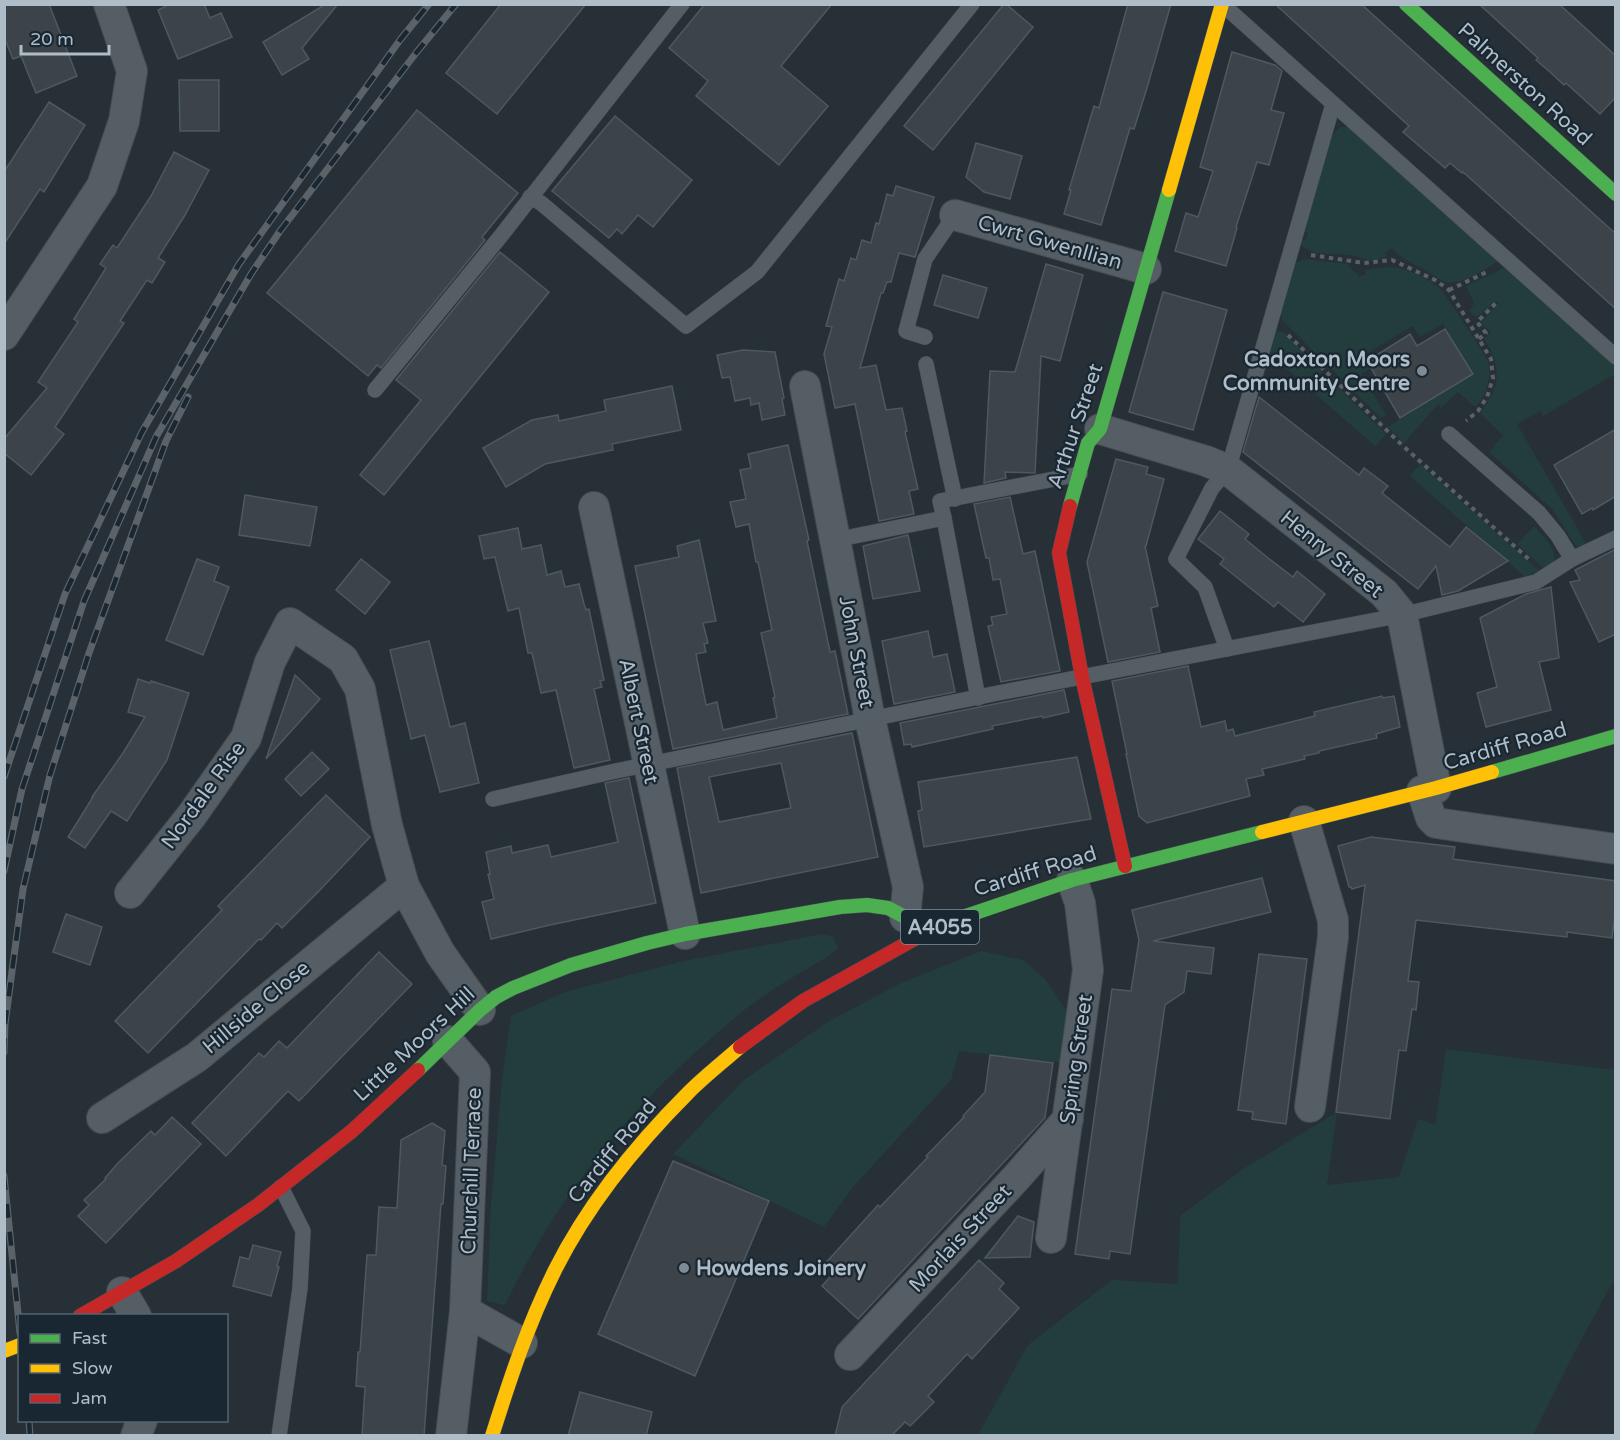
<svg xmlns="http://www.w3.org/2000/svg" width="1620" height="1440" font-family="'Varela Round',sans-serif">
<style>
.green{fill:#233d3d}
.building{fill:#3c444a;stroke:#4e585f;stroke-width:1.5;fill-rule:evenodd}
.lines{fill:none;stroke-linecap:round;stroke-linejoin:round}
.lane-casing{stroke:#454c51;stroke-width:16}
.street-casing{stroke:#454c51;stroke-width:32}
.fast-casing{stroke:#454c51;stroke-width:15}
.slow-casing{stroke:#454c51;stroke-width:15}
.jam-casing{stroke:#454c51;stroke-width:15}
.path{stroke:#5a6268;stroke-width:4;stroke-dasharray:4.5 4.5;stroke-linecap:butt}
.lane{stroke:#565e65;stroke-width:15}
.street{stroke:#565e65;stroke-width:30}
.fast{stroke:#4caf50;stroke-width:14}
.slow{stroke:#ffc107;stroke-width:14}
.jam{stroke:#c62828;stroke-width:14}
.rail-casing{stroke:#5b6268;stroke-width:7}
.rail{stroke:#192732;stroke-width:4.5;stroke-dasharray:14;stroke-linecap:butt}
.poi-dot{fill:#7f8c96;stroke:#192732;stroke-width:2}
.labels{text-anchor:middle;stroke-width:4.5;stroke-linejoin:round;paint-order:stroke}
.shield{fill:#192732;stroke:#82909c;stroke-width:1.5}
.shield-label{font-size:20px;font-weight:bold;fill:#afbdc9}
.street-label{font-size:21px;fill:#afbdc9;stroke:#192732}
.poi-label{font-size:21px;font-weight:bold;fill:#afbdc9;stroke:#192732;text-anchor:end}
</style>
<rect width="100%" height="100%" fill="#273037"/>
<g class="green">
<path d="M1340,127H1348L1499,260C1487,269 1458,288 1443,281C1436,278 1430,272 1423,269C1412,263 1400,258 1392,248L1385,253L1387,256C1383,258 1378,260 1373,260C1366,261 1361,257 1355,256C1337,251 1314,260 1300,243L1301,239L1306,241L1308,233L1304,231L1331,137Z"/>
<path d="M1305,259L1348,264L1355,273H1357L1359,277L1366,274L1365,270C1377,268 1394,265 1406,270C1414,272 1433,282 1439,288C1446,295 1488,357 1489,365C1491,381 1486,396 1475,407L1458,392L1441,408L1438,404L1404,443L1388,427L1472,374L1443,324L1420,337L1413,326L1364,355L1371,368L1361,374L1386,415L1381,418L1282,320L1280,311L1295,263Z"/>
<path d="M1504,268L1515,274L1615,366V374L1543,416L1540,411L1517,424L1587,545L1583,548L1576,546L1552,509L1489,452L1503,435L1480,413C1501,387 1502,366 1484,339L1491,332L1480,323L1499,303L1497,301L1477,317L1469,312L1474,303L1466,286Z"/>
<polygon points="1277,331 1283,332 1323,371 1308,388 1269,353 1274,334"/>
<polygon points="1325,375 1386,434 1375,446 1312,391"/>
<polygon points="1420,464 1539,571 1525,577 1410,476"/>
<path d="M1534,526C1544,536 1554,546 1555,560L1550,566L1543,568L1517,544Z"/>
<path d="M822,934L833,937L838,948L829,956C804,971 778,985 755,1002C738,1014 722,1029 706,1043C622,1116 553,1205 505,1305L487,1301L491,1205L502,1079L511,1016L565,992L679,962Z"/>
<polygon points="981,951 1023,960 1046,980 1066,1010 1065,1063 959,1051 951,1080 853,1187 824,1227 673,1154 744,1080 826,1023 899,984"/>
<polygon points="1446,1049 1615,1070 1615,1278 1572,1357 1533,1435 978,1435 1028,1345 1112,1280 1178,1284 1180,1216 1243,1169 1337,1112 1327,1185 1399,1177 1418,1119 1435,1125"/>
</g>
<g class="building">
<polygon points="4,4 49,4 77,76 36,93 21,56 13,59 4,37"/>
<polygon points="170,4 204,4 210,18 221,13 232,37 178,59 158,10"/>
<polygon points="326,4 338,4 302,48 309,59 282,75 263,42"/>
<polygon points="501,4 586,4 497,114 446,73"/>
<polygon points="705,4 832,4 781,66 828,106 779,165 696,96 708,81 669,48"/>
<polygon points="1004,4 1006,4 1033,27 933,150 904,126"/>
<polygon points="1128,4 1171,4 1147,88 1134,129 1130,128 1101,225 1064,214 1071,190 1069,190 1094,106 1099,108"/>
<polygon points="1275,4 1361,4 1616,234 1616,309 1463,172 1462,173 1450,163 1445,168 1403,132 1409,126"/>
<polygon points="1479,4 1559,4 1616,56 1616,97 1600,114 1566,83 1564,85 1550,72 1536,60 1538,58"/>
<polygon points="1232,52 1275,65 1282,71 1271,110 1284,113 1269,165 1257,162 1236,227 1237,228 1226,266 1175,251 1186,213 1198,217 1213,171 1200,167"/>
<polygon points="179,80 219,80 219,131 180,131"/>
<polygon points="49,102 85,125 44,192 40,189 4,244 4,172"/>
<polygon points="417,110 518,193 482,237 485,240 381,368 377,365 368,376 267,293"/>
<polygon points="615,116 692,180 653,227 638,215 622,234 617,229 609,238 552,191"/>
<polygon points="976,143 1022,156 1010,199 984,192 966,177"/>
<polygon points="174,152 209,170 185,215 158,258 165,262 152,283 147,280 120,321 124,323 55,427 64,434 31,475 4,453 4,439 47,388 38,382 78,322 74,319 106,268 100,264 113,245 117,248 151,196"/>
<polygon points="896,186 934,197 915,257 899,253 891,282 887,282 883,293 881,293 860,368 876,365 886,410 902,408 907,431 905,432 918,489 909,491 914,514 879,521 855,404 835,408 824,354 832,327 826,326 839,279 844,281 851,258 856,260 862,240 871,243 876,223 879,224 887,194 893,196"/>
<polygon points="500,252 549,292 384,495 360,475 421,400 396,380"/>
<polygon points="1046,264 1083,275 1060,361 1041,356 1035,473 1005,472 1006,478 984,483 990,371 1015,372"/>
<polygon points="943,275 987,288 978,318 934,305"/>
<polygon points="1163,292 1227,310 1193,430 1129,412"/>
<polygon points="1445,329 1473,374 1400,418 1367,361 1410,334 1417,346"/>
<polygon points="743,350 775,352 784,398 782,399 785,415 762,420 759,403 751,405 750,398 735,401 730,377 722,378 717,355"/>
<polygon points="672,386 681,430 612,444 613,450 545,464 506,487 483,448 532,420 558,415 559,421 606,411 604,400"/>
<polygon points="1259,397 1359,475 1364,468 1388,486 1382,493 1450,547 1466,527 1508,561 1458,591 1442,595 1436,566 1418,589 1243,452"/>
<polygon points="1616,429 1616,496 1593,510 1592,508 1582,514 1554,465"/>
<polygon points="788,445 809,540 807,541 830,652 835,651 848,714 673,749 635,566 679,557 677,546 699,540 716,621 703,623 708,643 704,644 706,652 696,654 706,705 717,702 723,730 777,718 773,698 775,697 761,633 772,630 758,562 756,562 749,524 736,527 730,502 746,499 740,470 751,468 748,454"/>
<polygon points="1116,459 1148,467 1146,474 1164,479 1146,546 1145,546 1158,606 1151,608 1160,652 1108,662 1087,562"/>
<polygon points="245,495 317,507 310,546 239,535"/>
<polygon points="1010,497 1023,554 1035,551 1060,671 1001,682 988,626 993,625 991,617 1007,614 1000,579 993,580 989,558 986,558 974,504"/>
<polygon points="1220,511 1249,534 1245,539 1268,558 1293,577 1297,571 1325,594 1303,622 1278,602 1274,607 1220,564 1224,559 1198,539"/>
<polygon points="518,528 522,549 541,545 547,575 561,571 565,587 579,584 584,604 586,610 589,609 604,680 600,681 602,687 594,689 610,760 574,768 556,690 541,693 532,653 528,653 519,608 508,611 495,557 484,559 479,536"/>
<polygon points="908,535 920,591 873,599 863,546"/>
<polygon points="1616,549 1616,634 1599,642 1570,582 1580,580 1575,570"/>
<polygon points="197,559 219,567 214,581 229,587 203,655 166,640"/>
<polygon points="361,559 390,582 365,614 336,590"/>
<polygon points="1551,587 1559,658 1539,662 1551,710 1486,727 1477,693 1497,687 1480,618 1526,594"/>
<polygon points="928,631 933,657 947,654 955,692 894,704 882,641"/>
<polygon points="429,641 450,727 465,723 479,783 440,792 425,735 411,739 390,650"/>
<polygon points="1188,666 1201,727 1225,721 1227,731 1233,729 1235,736 1315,716 1314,712 1382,696 1383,698 1394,696 1400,727 1376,734 1377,738 1319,751 1319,753 1304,756 1305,759 1262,769 1264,775 1246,779 1250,796 1147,823 1139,816 1126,754 1127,754 1112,681"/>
<polygon points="295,675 320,699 266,759"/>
<polygon points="138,679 150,683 151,681 189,693 167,760 127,821 111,811 85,848 68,837 93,797 92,797 123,753 145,717 128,712"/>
<polygon points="1064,690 1069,712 1043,718 1042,716 992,726 993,729 912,747 911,744 904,745 900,723"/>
<path d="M852,733L878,857L701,893L677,768ZM781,763L791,808L719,822L709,777Z"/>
<polygon points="312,752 329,769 301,796 285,779"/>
<polygon points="1077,757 1091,819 924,847 918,811 922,810 918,782"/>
<polygon points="629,778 656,903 550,925 491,939 482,902 494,899 488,874 490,874 486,852 511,846 512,853 548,845 551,857 618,842 605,783"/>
<polygon points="326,795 370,837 320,890 282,928 277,923 261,940 259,939 148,1053 115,1021 222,910 218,906"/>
<polygon points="1371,837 1455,847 1453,859 1616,881 1616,907 1612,938 1567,932 1567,937 1416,920 1408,981 1419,982 1416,1010 1412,1009 1406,1051 1399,1050 1390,1119 1336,1112 1365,885 1352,889 1351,887 1349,887 1338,846"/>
<polygon points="1262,878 1271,912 1153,941 1214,948 1211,974 1187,971 1184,992 1165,1005 1130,1254 1110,1251 1109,1259 1075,1254 1112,989 1131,991 1139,940 1132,910"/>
<polygon points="66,914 102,927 90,965 53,952"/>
<polygon points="379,952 412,984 299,1101 288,1091 226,1156 192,1123 259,1053 264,1057 279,1041 287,1048"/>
<polygon points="1259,954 1307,959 1286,1124 1252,1119 1253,1112 1238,1110"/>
<polygon points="990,1055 1053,1063 1045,1118 858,1319 822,1286 832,1275 823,1266 878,1205 880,1207 928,1157 926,1156 964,1117 963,1116 985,1092"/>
<polygon points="172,1117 201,1144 106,1243 78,1216 89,1205 84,1200 106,1179 105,1178 119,1162 151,1131 155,1135"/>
<polygon points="432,1123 445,1131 442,1165 446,1166 443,1204 441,1204 424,1436 362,1436 365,1387 356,1386 358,1352 360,1352 367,1255 376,1255 379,1207 397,1208 401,1140"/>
<polygon points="673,1161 769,1201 695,1376 598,1334"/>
<polygon points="1018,1216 1034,1222 1030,1257 985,1258"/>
<polygon points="253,1245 281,1252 277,1266 279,1267 271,1296 233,1286 240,1257 249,1259"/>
<polygon points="979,1260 1004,1283 999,1289 1019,1308 972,1359 967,1354 928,1396 934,1402 910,1426 905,1422 891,1436 835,1436 842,1407"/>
<polygon points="580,1392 652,1412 646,1436 568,1436"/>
</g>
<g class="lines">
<g class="lane-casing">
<g id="lane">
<polyline points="1222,4 1616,357"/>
<polyline points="530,197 541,203 686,326 757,272 972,4"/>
<polyline points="925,337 906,331 925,259 955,215"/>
<polyline points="926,364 955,499"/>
<polyline points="375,390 500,237 682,4"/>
<polyline points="1449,434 1539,513 1558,536 1572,559"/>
<polyline points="944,518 978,698"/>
<polyline points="835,540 944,518 940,501 1080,474"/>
<polyline points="1227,649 1205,587 1176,559 1212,488 1228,470 1333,104"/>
<polyline points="493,799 611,772 998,693 1402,615 1536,582 1572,559 1616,538"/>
<polyline points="279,1436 300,1288 303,1231 281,1187"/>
</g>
</g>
<g class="street-casing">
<g id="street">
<polyline points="955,215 1146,269"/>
<polyline points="4,335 102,186 124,121 132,71 109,4"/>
<polyline points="805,386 870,719 908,887 905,917"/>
<polyline points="1100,429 1206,461 1228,470 1384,593 1402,615 1436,788"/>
<polyline points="594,507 685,934"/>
<polyline points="1422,791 1431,818 1436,823 1616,849"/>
<polyline points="1304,821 1333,920 1333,937 1310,1107"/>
<polyline points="130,893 192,815 246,738 270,662 290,623 343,659 360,689 387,825 404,886 440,953 480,1010"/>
<polyline points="448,1041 475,1072 465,1311 522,1343"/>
<polyline points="102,1118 197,1057 404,886"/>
<polyline points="1051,1238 1088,970 1080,903 1072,880"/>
<polyline points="122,1292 136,1316"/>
<polyline points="850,1355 1016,1178 1068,1119"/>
<polyline points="136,1436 142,1420"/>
<polyline points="451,1436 465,1311"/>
</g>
</g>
<g class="fast-casing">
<g id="fast">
<polyline points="1406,4 1616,194"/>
<polyline points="1070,506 1088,443 1100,429 1169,190"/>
<polyline points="1492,772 1616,736"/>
<polyline points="963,917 1072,880 1262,832"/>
<polyline points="418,1070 480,1010 496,997 513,988 571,965 647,943 685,934 840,907 867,905 888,908 905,917 920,936"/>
</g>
</g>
<g class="slow-casing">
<g id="slow">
<polyline points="1169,190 1222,4"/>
<polyline points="1262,832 1436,788 1492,772"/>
<polyline points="4,1351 20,1345"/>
<path d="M492,1436C510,1379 528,1324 555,1270C588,1204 637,1144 689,1092C705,1076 723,1062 740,1047"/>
</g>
</g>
<g class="jam-casing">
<g id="jam">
<polyline points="1070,506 1059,553 1082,677 1125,866"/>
<polyline points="740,1047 803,1001 920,936 963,917"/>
<polyline points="80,1316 176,1261 258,1205 352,1131 418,1070"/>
</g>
</g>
<g class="path">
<polyline points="1311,255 1364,263 1392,260 1435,280 1449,290 1491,359 1493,378 1487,397 1478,411 1466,421"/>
<polyline points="1449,290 1489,271"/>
<polyline points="1288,335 1402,445 1531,561"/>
<polyline points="1479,339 1486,333 1477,322 1496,303"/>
</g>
<use href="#lane" class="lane"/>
<use href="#street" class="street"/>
<use href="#fast" class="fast"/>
<use href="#slow" class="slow"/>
<use href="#jam" class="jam"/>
<g class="rail-casing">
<g id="rail">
<polyline points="4,777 65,594 142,432 239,264 400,40 429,4"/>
<polyline points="4,871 22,789 84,601 156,437 251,274 280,231 416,53 456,4"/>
<polyline points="4,1052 5,1024 23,889 50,775 89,653 166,441 188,397"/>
<polyline points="4,1176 20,1333"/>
<polyline points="29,1420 30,1436"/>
</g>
</g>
<use href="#rail" class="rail"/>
</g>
<g class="poi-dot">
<circle cx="1422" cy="371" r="6"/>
<circle cx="684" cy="1268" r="6"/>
</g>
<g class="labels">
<rect class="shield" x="901" y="910" width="78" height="34" rx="4.5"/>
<g class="shield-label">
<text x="940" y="934">A4055</text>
</g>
<g class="street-label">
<text transform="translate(1525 84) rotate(42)" y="7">Palmerston Road</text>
<text transform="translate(1050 242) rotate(16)" y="7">Cwrt Gwenllian</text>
<text transform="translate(1075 426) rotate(-71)" y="7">Arthur Street</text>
<text transform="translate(1332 554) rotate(39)" y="7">Henry Street</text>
<text transform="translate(857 652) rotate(79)" y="7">John Street</text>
<text transform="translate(639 721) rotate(78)" y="7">Albert Street</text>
<text transform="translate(1505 746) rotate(-16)" y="7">Cardiff Road</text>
<text transform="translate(203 795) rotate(-54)" y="7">Nordale Rise</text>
<text transform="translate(1035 871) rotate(-17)" y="7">Cardiff Road</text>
<text transform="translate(256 1007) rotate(-40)" y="7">Hillside Close</text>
<text transform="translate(414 1044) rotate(-43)" y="7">Little Moors Hill</text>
<text transform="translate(1076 1059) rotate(-82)" y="7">Spring Street</text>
<text transform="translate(612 1151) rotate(-51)" y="7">Cardiff Road</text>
<text transform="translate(471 1171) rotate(-88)" y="7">Churchill Terrace</text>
<text transform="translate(960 1238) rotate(-47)" y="7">Morlais Street</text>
</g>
<g class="poi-label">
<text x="1410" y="366">Cadoxton Moors<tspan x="1410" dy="24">Community Centre</tspan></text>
<text x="696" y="1275" text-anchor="start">Howdens Joinery</text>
</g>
</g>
<rect width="1620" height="1440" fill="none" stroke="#afbdc9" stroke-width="12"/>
<rect x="18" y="1314" width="210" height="108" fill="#192732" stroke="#55636e" stroke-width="1.5"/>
<rect x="30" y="1334" width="30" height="9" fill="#4caf50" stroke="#55636e" stroke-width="1.5"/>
<text x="72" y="1344" font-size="18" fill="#afbdc9">Fast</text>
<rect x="30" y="1364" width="30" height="9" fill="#ffc107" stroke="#55636e" stroke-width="1.5"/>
<text x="72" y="1374" font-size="18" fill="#afbdc9">Slow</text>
<rect x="30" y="1394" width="30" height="9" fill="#c62828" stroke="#55636e" stroke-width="1.5"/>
<text x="72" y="1404" font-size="18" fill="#afbdc9">Jam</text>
<path d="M21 45v9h88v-9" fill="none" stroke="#afbdc9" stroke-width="3"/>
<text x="30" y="45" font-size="18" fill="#afbdc9" stroke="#192732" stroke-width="4.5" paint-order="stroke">20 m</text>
</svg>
